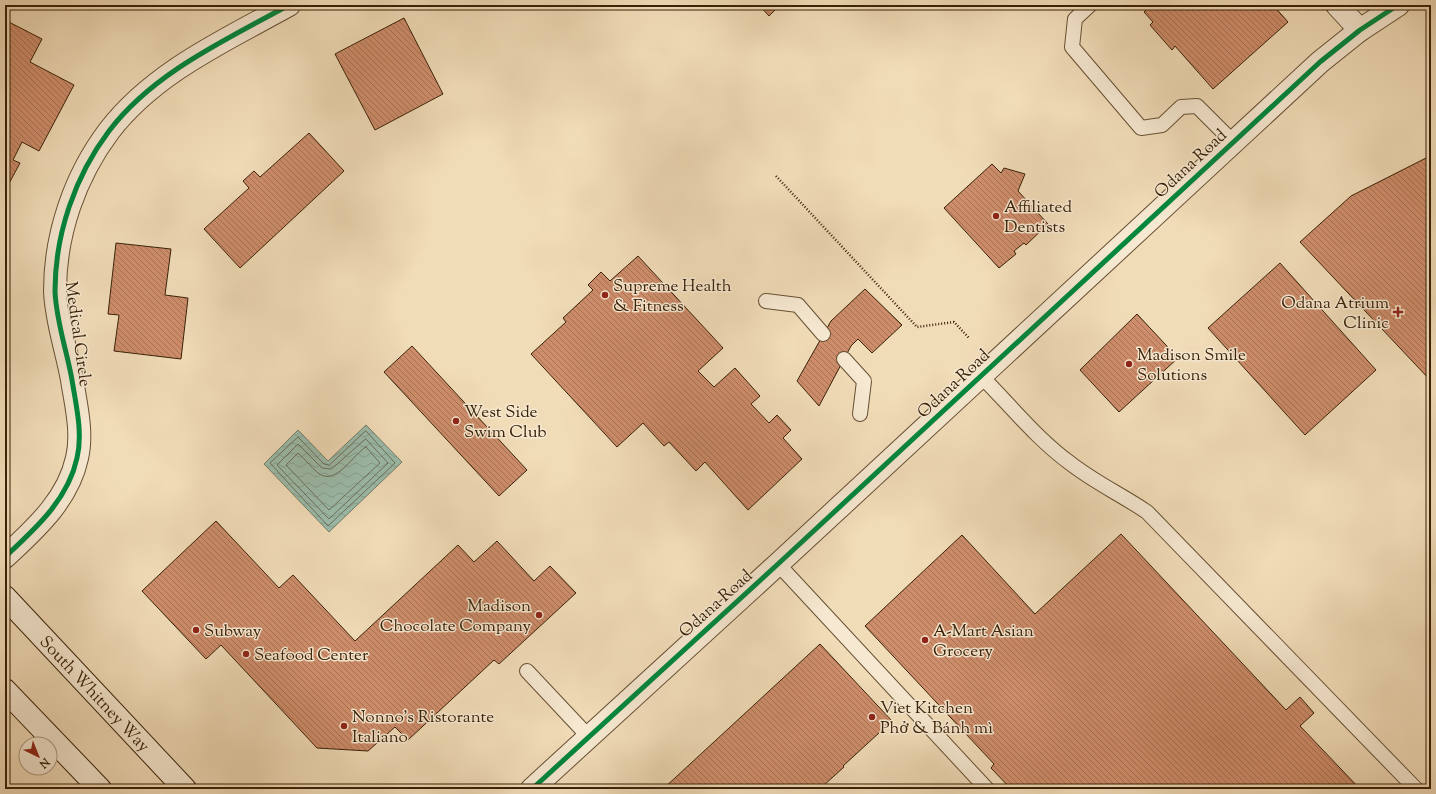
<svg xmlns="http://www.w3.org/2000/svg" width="1436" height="794" font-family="'Sorts Mill Goudy',serif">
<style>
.water{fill:url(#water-waves);stroke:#747e69}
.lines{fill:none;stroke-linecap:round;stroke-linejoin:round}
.shore{stroke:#6a6e59;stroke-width:1}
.building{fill:url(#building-back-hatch);stroke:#392107}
.service-casing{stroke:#675033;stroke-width:16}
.minor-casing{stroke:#675033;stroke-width:24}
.tertiary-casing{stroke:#675033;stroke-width:24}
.secondary-casing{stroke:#392107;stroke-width:24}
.path{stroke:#392107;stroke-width:2.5;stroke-dasharray:1 2;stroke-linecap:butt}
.service{stroke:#f6e8d1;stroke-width:14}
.minor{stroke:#f6e8d1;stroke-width:22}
.tertiary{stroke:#f6e8d1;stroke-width:22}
.secondary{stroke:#f6e8d1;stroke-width:22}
.cycleway-casing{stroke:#f6e8d1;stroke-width:8}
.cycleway{stroke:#00873e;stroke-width:5}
.poi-dot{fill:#8f2418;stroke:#f6e8d1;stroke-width:1.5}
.labels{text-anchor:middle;stroke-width:3;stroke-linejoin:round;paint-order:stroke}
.street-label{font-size:17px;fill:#392107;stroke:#f6e8d1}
.poi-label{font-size:17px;fill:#392107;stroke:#f6e8d1;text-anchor:start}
</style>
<defs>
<pattern id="water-waves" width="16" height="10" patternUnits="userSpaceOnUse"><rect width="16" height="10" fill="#9bbcab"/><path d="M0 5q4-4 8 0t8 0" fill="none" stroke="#86a192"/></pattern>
<pattern id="building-back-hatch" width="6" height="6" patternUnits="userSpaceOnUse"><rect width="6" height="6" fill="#ce8d6b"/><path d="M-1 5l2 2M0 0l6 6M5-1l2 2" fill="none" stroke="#a87356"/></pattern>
</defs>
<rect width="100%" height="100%" fill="#f1dcb8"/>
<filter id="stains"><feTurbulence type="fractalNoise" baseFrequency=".005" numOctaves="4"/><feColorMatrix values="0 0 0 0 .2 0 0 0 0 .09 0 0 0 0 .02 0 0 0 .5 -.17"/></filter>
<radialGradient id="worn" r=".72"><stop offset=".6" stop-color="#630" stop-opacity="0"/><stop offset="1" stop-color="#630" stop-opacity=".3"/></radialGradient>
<polygon class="water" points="366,425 402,462 329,532 264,464 298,430 328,461"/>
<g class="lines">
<g class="shore">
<polygon points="366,431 395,463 328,526 270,463 298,437 324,464 329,465"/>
<polygon points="366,439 388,463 329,519 277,465 298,444 322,468 331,469"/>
<path d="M366,447L380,463L329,510L286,465L298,453C305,459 311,467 318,473C336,487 353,454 366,447Z"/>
</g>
</g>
<g class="building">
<polygon points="759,5 780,5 769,16"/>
<polygon points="1152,5 1273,5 1288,22 1213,89 1175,46 1172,50 1150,25 1153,22 1144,12"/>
<polygon points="404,18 443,94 375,130 335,54"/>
<polygon points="5,20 42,39 30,62 74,85 39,151 22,142 13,160 20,163 5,191"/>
<polygon points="309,133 344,171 240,268 204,229 249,188 243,181 254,171 260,177"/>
<polygon points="1430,156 1431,157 1431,381 1300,242 1351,196"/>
<polygon points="992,164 1001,173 1004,168 1025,174 1018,191 1048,224 1026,245 1024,243 1014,251 1016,254 999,268 944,208"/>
<polygon points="116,243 171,249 165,295 188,298 181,359 114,351 119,315 108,314"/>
<polygon points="638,256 723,348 698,371 714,387 735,368 760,396 751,404 769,423 777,415 791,430 783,438 802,459 748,510 705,462 696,471 669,442 664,446 643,423 617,447 531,354 566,322 563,318 593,290 588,285 601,272 610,281"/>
<polygon points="1280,263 1376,370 1305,435 1208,328"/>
<polygon points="865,289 902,325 872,353 858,339 851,346 819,406 797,381 831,321"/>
<polygon points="1137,314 1178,358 1119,412 1080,370"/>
<polygon points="412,346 527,470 499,496 384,372"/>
<polygon points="216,521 279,588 293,575 355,641 458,545 474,562 497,541 534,581 550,566 576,593 499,664 494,660 408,740 395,727 368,751 317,748 221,645 206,659 142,591"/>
<polygon points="1121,534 1286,710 1300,697 1314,713 1300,726 1360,789 1011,789 991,768 994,764 865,626 962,535 1035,614"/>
<polygon points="820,644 892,721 843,766 844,767 823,786 825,788 663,789"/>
</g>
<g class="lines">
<g class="service-casing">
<g id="service">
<polyline points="1090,5 1075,19 1072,47 1141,128 1162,125 1181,107 1197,106 1233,142"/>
<polyline points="766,301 798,305 823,334"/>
<polyline points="844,359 864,381 860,414"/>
<path d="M981,376C1010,405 1037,439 1070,463C1094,482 1122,495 1147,512L1416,789"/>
<polyline points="778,564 987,789"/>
<polyline points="527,671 589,737"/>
</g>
</g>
<g class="minor-casing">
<g id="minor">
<polyline points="1337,5 1360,30"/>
<path d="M5,557C35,529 68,500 77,458C83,433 76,405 72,380C67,351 56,321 55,291C55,234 75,176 109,131C154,72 226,40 289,5"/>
</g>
</g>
<g class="tertiary-casing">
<polyline id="tertiary" points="532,789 778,564 1320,62 1360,30 1398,5"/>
</g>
<g class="secondary-casing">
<g id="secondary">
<path id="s1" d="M5,597L185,789"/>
<polyline points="5,690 100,789"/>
</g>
</g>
<polyline class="path" points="776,176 917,327 954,322 969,338"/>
<use href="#service" class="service"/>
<use href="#minor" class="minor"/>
<use href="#tertiary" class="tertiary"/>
<use href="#secondary" class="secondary"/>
<g class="cycleway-casing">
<g id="cycleway">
<path d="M5,557C35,529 68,500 77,458C83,433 76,405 72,380C67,351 56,321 55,291C55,234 75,176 109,131C154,72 226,40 289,5"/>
<polyline points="532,789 778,564 1320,62 1360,30 1398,5"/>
</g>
</g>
<use href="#cycleway" class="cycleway"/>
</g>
<g class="poi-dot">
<circle cx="996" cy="216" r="4"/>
<circle cx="605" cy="295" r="4"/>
<path d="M1396 306h4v4h4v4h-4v4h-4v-4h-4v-4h4z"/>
<circle cx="1129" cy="364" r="4"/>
<circle cx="456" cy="421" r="4"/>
<circle cx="539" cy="615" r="4"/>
<circle cx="196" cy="630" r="4"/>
<circle cx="925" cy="640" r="4"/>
<circle cx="246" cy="654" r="4"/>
<circle cx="872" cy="717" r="4"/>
<circle cx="344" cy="726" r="4"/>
</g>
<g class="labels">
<g class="street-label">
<text transform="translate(1190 163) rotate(-43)" y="6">Odana Road</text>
<text transform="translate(79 334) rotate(82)" y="6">Medical Circle</text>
<text transform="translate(953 383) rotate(-43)" y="6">Odana Road</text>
<text transform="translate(715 603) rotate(-42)" y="6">Odana Road</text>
<text dy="6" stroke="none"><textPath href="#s1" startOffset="132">South Whitney Way</textPath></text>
</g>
<g class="poi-label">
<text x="1004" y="212">Affiliated<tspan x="1004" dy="20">Dentists</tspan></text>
<text x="613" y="291">Supreme Health<tspan x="613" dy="20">&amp; Fitness</tspan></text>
<text x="1389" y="308" text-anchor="end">Odana Atrium<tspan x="1389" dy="20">Clinic</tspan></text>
<text x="1137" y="360">Madison Smile<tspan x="1137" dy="20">Solutions</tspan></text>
<text x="464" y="417">West Side<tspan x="464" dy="20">Swim Club</tspan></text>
<text x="531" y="611" text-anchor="end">Madison<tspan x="531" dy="20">Chocolate Company</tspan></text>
<text x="204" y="636">Subway</text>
<text x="933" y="636">A-Mart Asian<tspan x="933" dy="20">Grocery</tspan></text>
<text x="254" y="660">Seafood Center</text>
<text x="880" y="713">Viet Kitchen<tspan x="880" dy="20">Phở &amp; Bánh mì</tspan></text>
<text x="352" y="722">Nonno's Ristorante<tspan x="352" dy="20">Italiano</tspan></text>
</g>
</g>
<rect width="1436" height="794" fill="none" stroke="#f1dcb8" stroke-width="20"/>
<rect x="6" y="6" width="1424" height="782" fill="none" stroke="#392107" stroke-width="2"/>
<rect x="10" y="10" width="1416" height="774" fill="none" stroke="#392107"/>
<g transform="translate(38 756) rotate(137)"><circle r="19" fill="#f6e8d1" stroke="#aa9880"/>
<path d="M0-3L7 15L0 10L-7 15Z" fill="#8f2418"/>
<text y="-6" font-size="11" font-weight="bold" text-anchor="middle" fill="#392107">N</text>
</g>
<rect width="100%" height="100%" filter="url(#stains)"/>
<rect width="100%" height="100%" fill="url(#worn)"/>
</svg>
